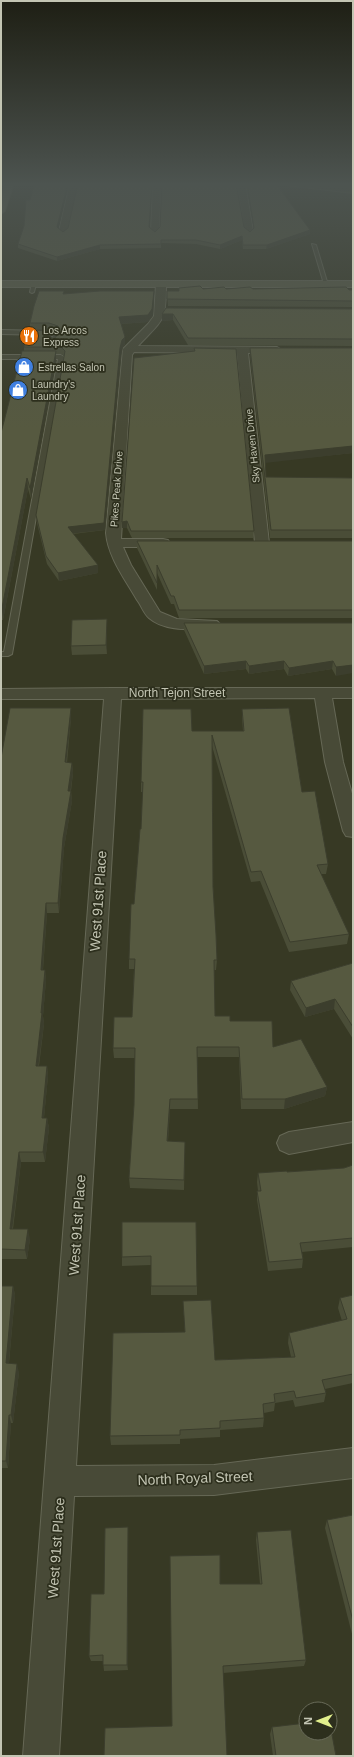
<svg xmlns="http://www.w3.org/2000/svg" width="354" height="1757" font-family="Helvetica,sans-serif">
<style>
.lines{fill:none;stroke-linecap:round;stroke-linejoin:round}
.lane-casing{stroke:#666856;stroke-width:2}
.street-casing{stroke:#666856;stroke-width:2}
.secondary-casing{stroke:#666856;stroke-width:2}
.primary-casing{stroke:#545644;stroke-width:2}
.lane{fill:#484a37;fill-rule:evenodd}
.street{fill:#484a37;fill-rule:evenodd}
.secondary{fill:#595c46;fill-rule:evenodd}
.primary{fill:#686a55;fill-rule:evenodd}
.wall{fill:#4a4d37}
.shaded-wall{fill:#3c3e2d}
.building{fill:#565940;stroke:#3c3e2d}
.labels{text-anchor:middle;stroke-width:3.5;stroke-linejoin:round;paint-order:stroke}
.far-poi-label{font-size:10px;fill:#c3c5b3;stroke:#2d2f1d;text-anchor:start}
.far-street-label{font-size:10px;fill:#c3c5b3;stroke:#2d2f1d}
.street-label{font-size:12px;fill:#c3c5b3;stroke:#2d2f1d}
.near-street-label{font-size:14px;fill:#c3c5b3;stroke:#2d2f1d}
</style>
<rect width="100%" height="100%" fill="#373924"/>
<g class="lines">
<g class="lane-casing">
<g id="lane">
<polygon points="312,244 316,245 328,285 324,284"/>
<polygon points="32,283 36,284 34,292 32,293 30,292"/>
<polygon points="1,330 49,331 58,334 59,339 54,344 51,342 53,336 49,335 1,334"/>
<polygon points="1,355 61,355 64,357 12,654 8,656 1,656 1,652 4,652 58,359 1,359"/>
</g>
</g>
<g class="street-casing">
<g id="street">
<polygon points="70,183 78,183 67,231 63,234 59,231"/>
<polygon points="153,183 161,183 159,231 155,234 151,231"/>
<polygon points="237,183 245,183 253,231 252,233 249,234 245,231"/>
<polygon points="282,183 303,183 353,189 353,193 286,185"/>
<path d="M161,281L166,284C166,323 163,319 138,346L277,347L282,350L277,353H248L269,543L267,546L262,547L257,546L255,543L237,353L134,352L132,355L121,539H163L168,540L170,543L168,546L163,547H123L131,565L160,612L177,619L217,621L220,624L217,627L212,629C192,629 165,632 149,618C144,614 141,605 137,600C125,579 108,557 106,533L123,349L148,324L154,316L156,284Z"/>
<polygon points="113,688 353,688 353,698 332,698 343,762 353,797 353,837 346,836 343,831 325,762 315,698 121,699 76,1466 214,1465 353,1448 353,1478 214,1495 74,1496 59,1756 23,1756 104,699 1,699 1,689"/>
<polygon points="353,1122 353,1142 289,1154 280,1150 277,1143 280,1136 289,1132"/>
</g>
</g>
<g class="secondary-casing">
<rect id="secondary" x="1" y="281" width="352" height="6"/>
</g>
<g class="primary-casing">
<polygon id="primary" points="6,183 14,183 5,211 1,214 1,197"/>
</g>
<use href="#lane" class="lane"/>
<use href="#street" class="street"/>
<use href="#secondary" class="secondary"/>
<use href="#primary" class="primary"/>
</g>
<g class="wall">
<polygon points="69,183 58,228 63,232 150,227 155,232 244,227 250,232 254,228 246,183 278,183 280,185 280,188 310,230 310,234 266,249 243,249 242,240 220,249 196,244 161,243 161,248 100,249 57,261 18,248 18,244 24,226 30,200 36,186"/>
<polygon points="312,183 353,183 353,189"/>
<polygon points="203,289 353,290 353,307 168,306 167,291 179,291"/>
<polygon points="154,291 153,315 148,322 121,324 125,344 123,347 121,355 105,530 73,534 98,573 59,581 47,564 37,523 36,515 64,356 61,354 56,354 56,360 31,499 28,489 3,620 1,620 1,433 24,351 24,347 51,337 54,339 59,334 58,333 49,330 30,329 30,323 64,294"/>
<polygon points="353,309 353,346 188,345 173,320 162,321 162,314"/>
<polygon points="194,348 236,349 254,531 253,538 132,538 127,528 122,528 194,351"/>
<polygon points="250,348 353,453 265,462 266,477 353,478 353,538 270,538 250,354"/>
<polygon points="137,541 353,541 353,618 179,618 174,604 171,604 157,573 157,590 137,548"/>
<polygon points="184,623 353,623 336,676 332,669 288,676 284,669 249,674 246,669 204,674 184,630"/>
<polygon points="107,628 107,654 72,655 71,646"/>
<polygon points="242,709 302,792 328,864 326,874 321,874 349,934 347,944 289,952 260,881 251,882 212,746 213,887 217,960 216,970 214,970 215,1016 230,1021 273,1047 327,1087 325,1096 284,1109 241,1109 239,1057 197,1057 198,1109 170,1109 168,1141 185,1142 184,1190 130,1188 129,1178 134,1105 135,1058 114,1058 113,1048 132,1017 134,969 129,969 129,959 141,829 143,792 141,792 141,782 192,731 243,731 242,718"/>
<polygon points="71,718 67,763 72,763 73,773 71,791 72,801 64,848 59,913 47,913 43,970 45,970 46,980 43,1016 44,1024 39,1066 47,1066 48,1076 44,1118 47,1118 49,1128 45,1162 21,1162 13,1229 30,1239 27,1259 1,1259 1,758"/>
<polygon points="353,963 353,1039 334,1009 305,1017 290,990 291,981"/>
<polygon points="353,1165 353,1247 302,1252 303,1259 302,1268 268,1271 257,1200 257,1191 258,1191 257,1182 258,1173 287,1172 344,1168"/>
<polygon points="122,1222 197,1286 197,1295 151,1295 151,1265 122,1266"/>
<polygon points="1,1286 13,1286 15,1295 9,1363 19,1372 13,1423 11,1423 8,1468 1,1468"/>
<polygon points="353,1295 353,1383 325,1389 326,1393 324,1402 295,1407 293,1400 275,1403 274,1411 264,1413 264,1418 263,1427 220,1430 220,1437 180,1439 180,1444 111,1445 110,1436 185,1332 183,1301 215,1360 291,1357 288,1343 289,1333 342,1321 338,1308 340,1298"/>
<polygon points="353,1515 353,1638 325,1528 327,1520"/>
<polygon points="128,1527 128,1670 104,1671 103,1661 91,1661 89,1656 104,1594"/>
<polygon points="257,1532 306,1660 304,1666 223,1673 172,1726 220,1584 260,1584 256,1540"/>
<polygon points="272,1727 336,1756 273,1756 270,1734"/>
</g>
<g class="shaded-wall">
<polygon points="68,183 69,183 58,231 57,227"/>
<polygon points="310,230 310,234 266,249 267,245"/>
<polygon points="242,236 242,240 220,249 220,245"/>
<polygon points="100,245 100,249 57,261 57,257"/>
<polygon points="154,291 153,315 148,322 120,324 119,317"/>
<polygon points="162,314 173,314 173,320 162,321"/>
<polygon points="125,337 125,344 123,347 121,355 105,530 68,534 68,527 122,340"/>
<polygon points="56,351 56,360 31,499 30,488"/>
<polygon points="353,446 353,453 265,463 265,455"/>
<polygon points="27,478 28,489 3,620 2,608"/>
<polygon points="127,521 127,528 122,528 122,522"/>
<polygon points="98,565 98,573 59,581 58,573"/>
<polygon points="107,619 107,654 106,645"/>
<polygon points="246,661 246,669 204,674 204,666"/>
<polygon points="284,661 284,669 249,674 249,666"/>
<polygon points="333,661 332,669 288,676 289,668"/>
<polygon points="353,665 353,673 336,676 336,667"/>
<polygon points="71,708 71,718 65,773 65,762"/>
<polygon points="72,763 73,773 69,801 68,791"/>
<polygon points="71,791 72,801 64,848 59,913 58,903 63,838"/>
<polygon points="46,903 47,913 42,980 41,970"/>
<polygon points="45,970 46,980 43,1016 44,1024 37,1076 36,1066"/>
<polygon points="335,999 334,1009 305,1017 306,1008"/>
<polygon points="47,1066 48,1076 43,1128 42,1118"/>
<polygon points="327,1087 325,1096 284,1109 285,1099"/>
<polygon points="170,1099 170,1109 167,1151 167,1141"/>
<polygon points="47,1118 49,1128 45,1162 43,1152"/>
<polygon points="19,1152 21,1162 11,1238 10,1229"/>
<polygon points="28,1229 30,1239 27,1259 25,1250"/>
<polygon points="13,1286 15,1295 8,1372 6,1363"/>
<polygon points="17,1364 19,1372 13,1423 11,1415"/>
<polygon points="9,1415 11,1423 8,1468 6,1461"/>
<polygon points="128,1527 128,1670 127,1665"/>
</g>
<g class="building">
<polygon points="37,183 68,183 57,227 63,232 68,228 78,183 152,183 149,227 155,232 160,227 162,183 236,183 244,227 250,232 254,228 247,183 278,183 280,185 277,185 310,230 267,245 243,245 242,236 220,245 196,240 161,240 161,244 100,245 57,257 18,244 24,226 26,200 30,200 34,185 36,186"/>
<polygon points="336,183 353,183 353,185"/>
<polygon points="200,286 203,289 224,287 226,289 250,287 253,289 346,287 349,290 353,290 353,301 167,299 167,291 179,291 179,288"/>
<polygon points="39,291 64,291 63,294 100,291 154,291 152,309 148,315 119,317 125,337 122,340 120,348 104,523 68,527 98,565 58,573 46,556 36,515 65,351 61,347 24,347 28,330 51,331 49,336 54,339 60,332 58,326 49,323 30,323 34,306"/>
<polygon points="166,308 353,309 353,339 188,338 173,314 162,314"/>
<polygon points="194,348 236,349 254,531 131,531 127,521 122,522 134,358 195,351"/>
<polygon points="250,348 353,348 353,446 265,455 266,477 353,478 353,530 271,530"/>
<polygon points="22,351 56,351 30,488 27,478 2,608 1,608 1,433"/>
<polygon points="137,541 353,541 353,610 179,610 174,596 171,596 157,565 157,583"/>
<polygon points="107,619 106,645 71,646 72,620"/>
<polygon points="184,623 353,623 353,665 336,667 333,661 289,668 284,661 249,666 246,661 204,666"/>
<polygon points="10,708 71,708 65,762 72,763 68,791 71,791 63,838 58,903 46,903 41,970 45,970 41,1013 42,1013 36,1066 47,1066 42,1118 47,1118 43,1152 19,1152 10,1229 28,1229 25,1250 1,1249 1,758"/>
<polygon points="289,708 302,792 315,791 328,864 317,865 349,934 290,942 261,871 251,872 212,735 213,887 216,935 217,960 214,960 215,1016 230,1016 230,1021 272,1021 273,1047 301,1039 327,1087 285,1099 242,1099 239,1047 197,1047 198,1099 170,1099 167,1141 185,1142 184,1180 129,1178 134,1105 135,1048 113,1048 114,1017 132,1017 135,959 129,959 131,904 134,904 140,829 141,829 143,782 141,782 143,709 191,709 192,731 244,731 242,709"/>
<polygon points="353,963 353,1027 335,999 306,1008 291,981"/>
<polygon points="353,1165 353,1238 300,1243 303,1259 269,1262 257,1191 261,1191 258,1173 287,1171 287,1172 344,1168"/>
<polygon points="122,1222 196,1222 197,1286 151,1286 151,1256 122,1257"/>
<polygon points="1,1286 13,1286 6,1363 17,1364 11,1415 9,1415 6,1461 1,1461"/>
<polygon points="353,1295 353,1374 322,1380 326,1393 296,1398 294,1391 274,1394 275,1402 263,1404 264,1418 220,1421 220,1428 180,1430 180,1435 110,1436 113,1333 185,1332 183,1301 211,1300 215,1360 295,1357 289,1333 347,1319 340,1298"/>
<polygon points="353,1515 353,1621 327,1520"/>
<polygon points="128,1527 127,1665 103,1665 103,1655 89,1656 91,1594 104,1594 105,1528"/>
<polygon points="291,1530 306,1660 223,1666 227,1756 104,1756 105,1728 172,1726 170,1556 220,1555 220,1584 262,1584 257,1532"/>
<polygon points="306,1723 306,1733 330,1733 330,1724 336,1756 276,1756 272,1727"/>
</g>
<linearGradient id="sky" x2="0" y2="1"><stop stop-color="#1e1f14"/><stop offset="0.43" stop-color="#4d5450"/><stop offset="1" stop-color="#4d5450" stop-opacity="0"/></linearGradient>
<rect width="354" height="429" fill="url(#sky)"/>
<defs>
<g id="restaurant-disc" transform="scale(1)"><circle r="9.5" fill="#e8710a" stroke="#2d2f1d"/><path d="M-5-6h1v4h1v-4h1v4h1v-4h1v5L-1.5 .5V6h-2V.5L-5-1ZM5-6V6H3V1.5H1.5Q1.5-4 5-6Z" fill="#fff"/></g>
<g id="shop-disc" transform="scale(1)"><circle r="9.5" fill="#3f7fe0" stroke="#2d2f1d"/><path d="M-5-2.5h2.3a2.7 3.5 0 0 1 5.4 0H5L5.5 6h-11ZM-1.5-2.5h3a1.5 2.3 0 0 0-3 0Z" fill="#fff"/></g>
</defs>
<g fill-rule="evenodd">
<use href="#restaurant-disc" x="29" y="336"/>
<use href="#shop-disc" x="24" y="367"/>
<use href="#shop-disc" x="18" y="390"/>
</g>
<g class="labels">
<g class="far-poi-label">
<text x="43" y="334">Los Arcos<tspan x="43" dy="12">Express</tspan></text>
<text x="38" y="371">Estrellas Salon</text>
<text x="32" y="388">Laundry's<tspan x="32" dy="12">Laundry</tspan></text>
</g>
<g class="far-street-label">
<text transform="translate(252 446) rotate(-96)" y="4">Sky Haven Drive</text>
<text transform="translate(116 489) rotate(-86)" y="4">Pikes Peak Drive</text>
</g>
<g class="street-label">
<text x="177" y="697">North Tejon Street</text>
</g>
<g class="near-street-label">
<text transform="translate(98 901) rotate(-86)" y="5">West 91st Place</text>
<text transform="translate(77 1225) rotate(-86)" y="5">West 91st Place</text>
<text transform="translate(195 1478) rotate(-2)" y="5">North Royal Street</text>
<text transform="translate(56 1548) rotate(-86)" y="5">West 91st Place</text>
</g>
</g>
<rect width="354" height="1757" fill="none" stroke="#c3c5b3" stroke-width="4"/>
<g transform="translate(318 1721) rotate(270)"><circle r="19" fill="#2d2f1d" stroke="#696b59"/>
<path d="M0-3L7 15L0 10L-7 15Z" fill="#e2f08d"/>
<text y="-6" font-size="11" font-weight="bold" text-anchor="middle" fill="#c3c5b3">N</text>
</g>
</svg>
